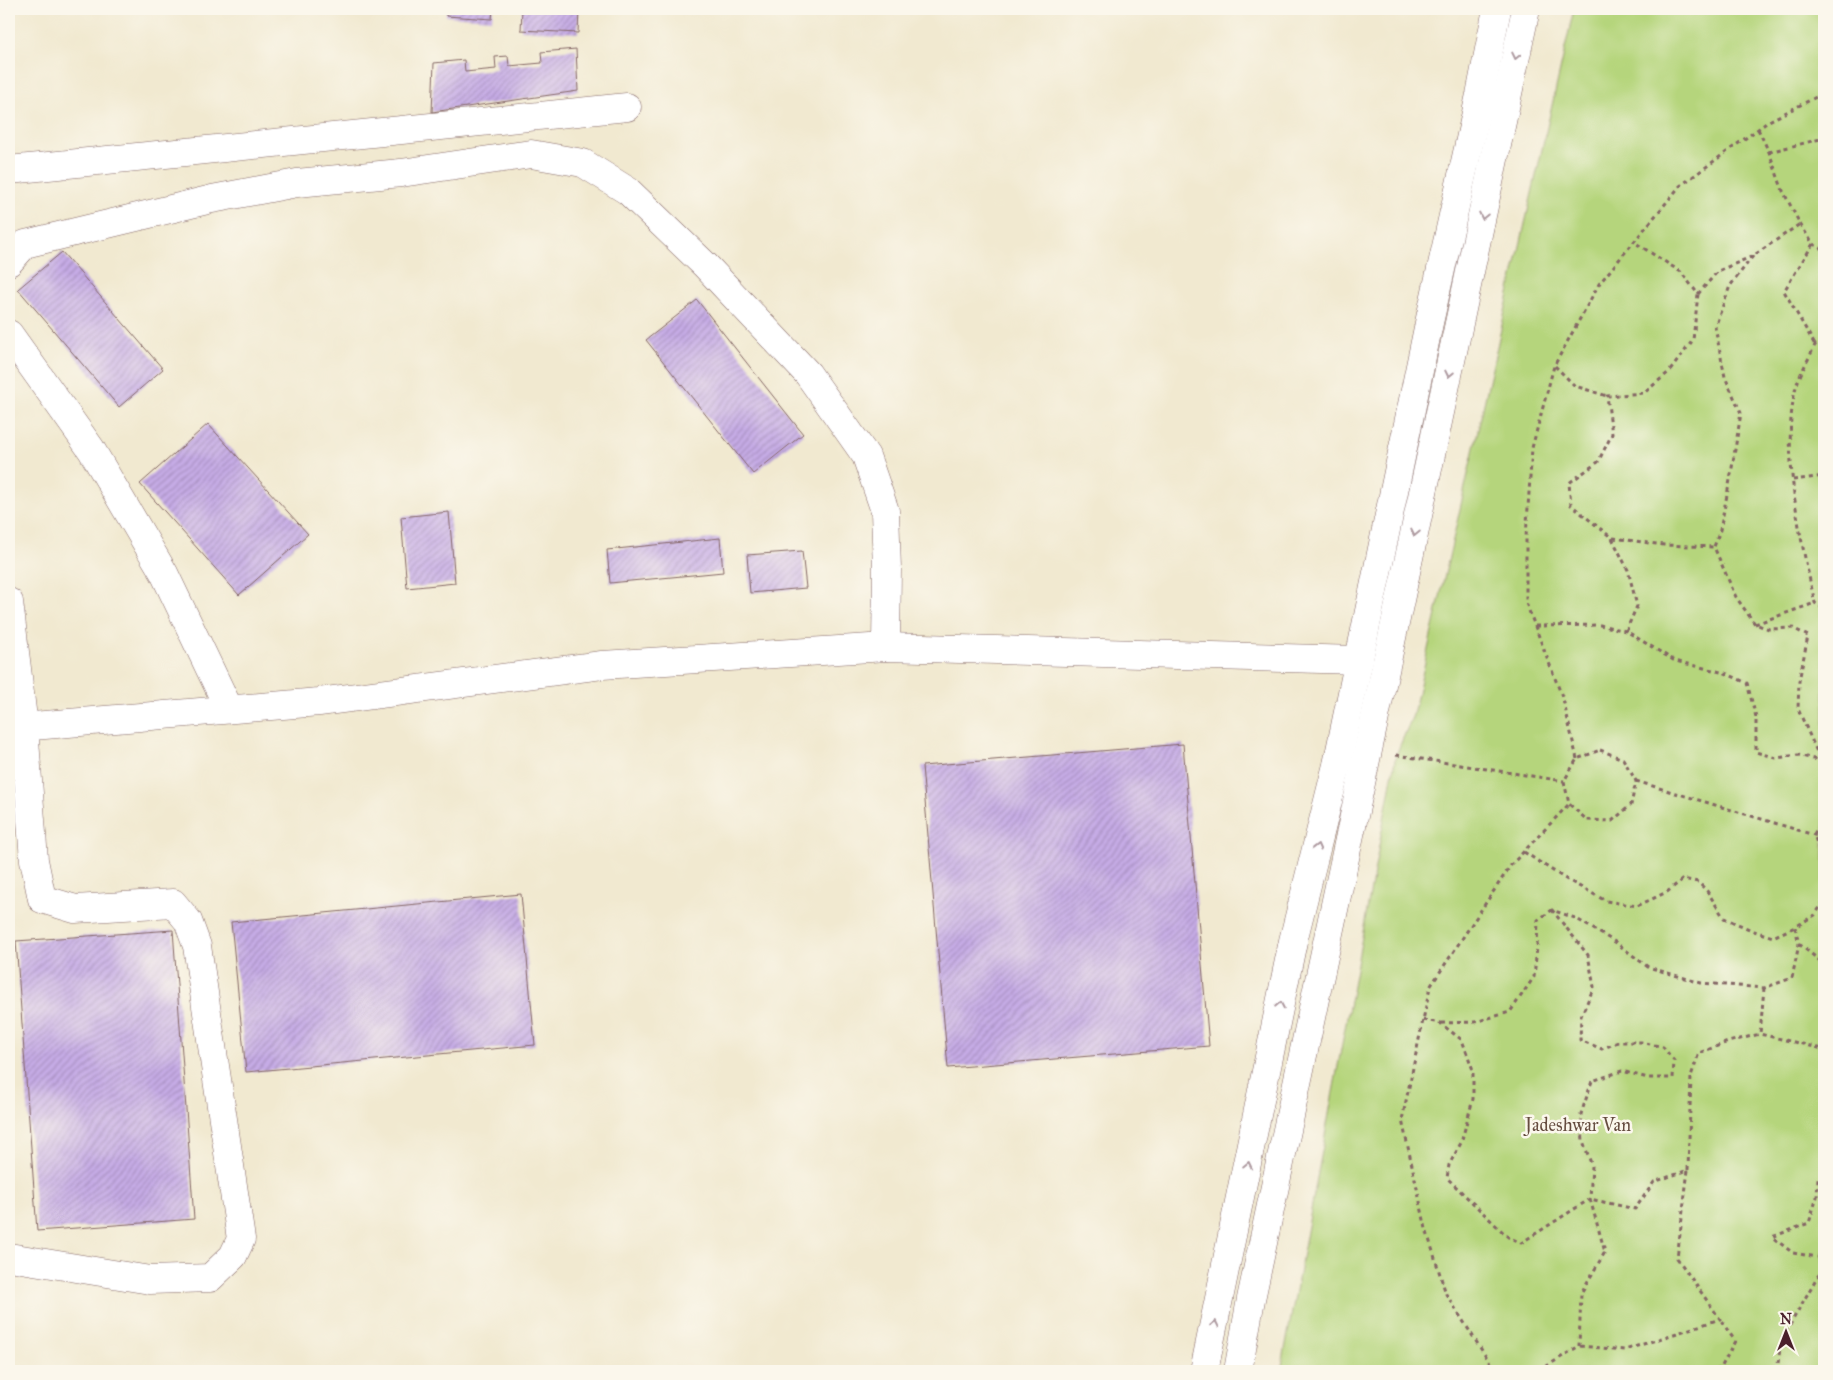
<svg xmlns="http://www.w3.org/2000/svg" width="1833" height="1380" font-family="'IM FELL Great Primer',serif">
<style>
.green{fill:#b5d57c;stroke:#807a54}
.building{fill:url(#building-hatch)}
.lines{fill:none;stroke-linecap:round;stroke-linejoin:round}
.minor-casing{stroke:#846665;stroke-width:29}
.path{stroke:#846665;stroke-width:3;stroke-dasharray:4 4;stroke-linecap:butt}
.minor{stroke:#fff;stroke-width:28}
.oneway{stroke:#ae9aa0}
.labels{text-anchor:middle;stroke-width:5;stroke-linejoin:round;paint-order:stroke}
.park-label{font-size:18px;fill:#654c3f;stroke:#fbf7ec}
</style>
<defs>
<pattern id="building-hatch" width="6" height="6" patternUnits="userSpaceOnUse" patternTransform="scale(1.25)"><rect width="6" height="6" fill="#c6ace6"/><path d="M-1 1l2-2M0 6l6-6M5 7l2-2" fill="none" stroke="#a38bbb"/></pattern>
</defs>
<rect width="100%" height="100%" fill="#fbf7ec"/>
<filter id="ink" filterUnits="userSpaceOnUse"><feTurbulence type="fractalNoise" baseFrequency=".02" numOctaves="2"/><feDisplacementMap in="SourceGraphic" scale="10" xChannelSelector="R" yChannelSelector="G"/><feConvolveMatrix kernelMatrix="1 2 1 2 8 2 1 2 1" color-interpolation-filters="sRGB"/></filter>
<filter id="wash" filterUnits="userSpaceOnUse"><feTurbulence type="fractalNoise" baseFrequency=".0096" numOctaves="4" result="noise"/><feDisplacementMap in="SourceGraphic" scale="20" xChannelSelector="R" yChannelSelector="G"/><feGaussianBlur stdDeviation="1.12" result="paint"/><feColorMatrix in="noise" values="0 0 0 0 0 0 0 0 0 0 0 0 0 0 0 0 0 1.4 0 .05"/><feComposite in="paint" operator="in"/></filter>
<g filter="url(#wash)">
<rect width="100%" height="100%" fill="#f1e9d0"/>
<polygon class="green" points="1574,9 1824,9 1824,1371 1281,1371 1396,755 1413,715"/>
<g id="blocks">
<g class="building">
<polygon points="446,9 493,9 492,19 446,16"/>
<polygon points="522,9 579,9 578,33 521,30"/>
<polygon points="576,49 578,91 432,112 434,63 464,60 465,72 496,69 495,57 508,56 509,66 542,63 541,52"/>
<polygon points="62,252 163,369 119,407 18,289"/>
<polygon points="697,300 803,434 753,474 646,340"/>
<polygon points="208,424 308,534 239,595 140,484"/>
<polygon points="449,512 455,583 407,588 401,517"/>
<polygon points="720,538 723,572 610,583 607,550"/>
<polygon points="802,551 806,588 750,593 747,555"/>
<polygon points="1183,744 1209,1046 948,1068 922,766"/>
<polygon points="521,894 535,1045 246,1072 231,922"/>
<polygon points="173,930 194,1219 37,1231 16,941"/>
</g>
</g>
</g>
<g filter="url(#ink)">
<use href="#blocks" fill-opacity="0" stroke="#846665" stroke-width="1"/>
<g class="lines">
<g class="minor-casing">
<g id="minor">
<polyline points="9,170 627,107"/>
<polyline points="9,262 25,244 212,199 297,183 401,173 531,154 583,163 628,191 705,265 808,374 866,456 885,511 887,569 886,647"/>
<polyline points="9,334 91,449 164,573 229,709"/>
<polyline points="9,602 24,727 34,860 42,899 75,909 173,903 188,921 197,946 241,1239 233,1256 210,1278 150,1280 9,1257"/>
<polyline points="9,728 319,702 602,665 886,647 1359,660"/>
<polyline points="1204,1371 1293,941 1337,765 1429,323 1480,95 1497,9"/>
<polyline points="1238,1371 1251,1299 1526,9"/>
</g>
</g>
<g class="path">
<polyline points="1758,129 1769,152 1783,191 1800,224 1813,244 1824,250"/>
<polyline points="1769,152 1824,138"/>
<polyline points="1813,244 1784,291 1815,345"/>
<polyline points="1753,256 1730,286 1715,327 1725,377 1741,413 1730,480 1720,530 1714,547 1736,597 1755,624 1769,629 1793,628 1808,636 1799,681 1798,709 1821,761"/>
<polyline points="1698,294 1718,271 1753,256 1800,224"/>
<path d="M1824,342L1815,345C1809,359 1800,373 1796,387C1780,449 1801,542 1815,603L1824,609"/>
<polyline points="1555,366 1575,386 1607,396"/>
<polyline points="1793,480 1824,476"/>
<polyline points="1613,538 1664,545 1714,547"/>
<polyline points="1755,624 1815,603"/>
<polyline points="1535,626 1600,625 1626,631 1675,661 1725,673 1747,683 1756,717 1756,752 1776,758 1798,755 1821,761 1824,772"/>
<polyline points="1626,631 1637,606 1628,570 1612,538 1571,505 1569,483 1598,462 1612,434 1607,396 1644,393 1669,372 1693,340 1698,294 1681,272 1634,242"/>
<polygon points="1600,750 1623,759 1636,781 1631,805 1612,821 1587,820 1569,804 1564,781 1577,759"/>
<polyline points="1396,755 1564,781"/>
<polyline points="1577,759 1563,699 1526,603 1526,537 1532,448 1554,366 1599,284 1680,186 1769,121 1824,93"/>
<polyline points="1636,781 1824,838"/>
<polyline points="1824,817 1814,834 1824,867"/>
<polyline points="1524,852 1564,878 1606,901 1637,906 1667,892 1683,879 1698,882 1707,891 1724,918 1754,931 1773,937 1795,927"/>
<polyline points="1799,944 1824,964"/>
<polyline points="1764,988 1760,1034 1819,1048 1824,1053"/>
<polyline points="1423,1020 1440,1023 1462,1040 1473,1070 1473,1099 1461,1143 1449,1165 1447,1178 1508,1237 1521,1243 1590,1199 1592,1166 1583,1141 1581,1114 1592,1081 1622,1071 1648,1078 1673,1078 1674,1061 1663,1047 1641,1042 1618,1042 1602,1049 1580,1040 1581,1016 1594,987 1588,955 1552,910"/>
<polyline points="1441,1023 1475,1022 1510,1012 1534,977 1537,947 1538,920 1552,910 1575,918 1615,942 1648,967 1701,983 1764,988 1792,978 1799,944 1795,927 1815,915 1824,901"/>
<polyline points="1688,1170 1691,1076 1699,1053 1728,1042 1760,1034"/>
<polyline points="1824,1174 1818,1177 1817,1197 1809,1223 1772,1237 1793,1253 1824,1258"/>
<polyline points="1495,1371 1446,1294 1426,1229 1402,1120 1430,987 1511,865 1569,804"/>
<polyline points="1539,1371 1579,1346 1625,1350 1720,1319 1677,1258 1688,1170 1654,1182 1635,1209 1590,1199 1605,1252 1581,1293 1579,1346"/>
<polyline points="1716,1371 1722,1366 1735,1341 1720,1319"/>
<polyline points="1777,1371 1781,1341 1817,1277 1824,1270"/>
</g>
<use href="#minor" class="minor"/>
</g>
<defs><path id="oneway-chevron" d="M-2-3.5L2.5 0L-2 3.5" fill="none" stroke-width="1.6" stroke-linecap="round" stroke-linejoin="round" transform="scale(1.25)"/></defs>
<g class="oneway">
<use href="#oneway-chevron" transform="translate(1516 56) rotate(102)"/>
<use href="#oneway-chevron" transform="translate(1483 216) rotate(102)"/>
<use href="#oneway-chevron" transform="translate(1449 374) rotate(102)"/>
<use href="#oneway-chevron" transform="translate(1415 533) rotate(102)"/>
<use href="#oneway-chevron" transform="translate(1317 847) rotate(-76)"/>
<use href="#oneway-chevron" transform="translate(1280 1005) rotate(-79)"/>
<use href="#oneway-chevron" transform="translate(1248 1165) rotate(-78)"/>
<use href="#oneway-chevron" transform="translate(1215 1324) rotate(-78)"/>
</g>
</g>
<g class="labels">
<g class="park-label">
<text x="1578" y="1131">Jadeshwar Van</text>
</g>
</g>
<rect width="1833" height="1380" fill="none" stroke="#fbf7ec" stroke-width="30"/>
<g transform="translate(1786 1332)" stroke="#fbf7ec" stroke-width="4" paint-order="stroke">
<path d="M0-4L9 19L0 12L-9 19Z" fill="#4a1f2b"/>
<text y="-8" font-size="14" font-weight="bold" text-anchor="middle" fill="#4a1f2b">N</text>
</g>
</svg>
